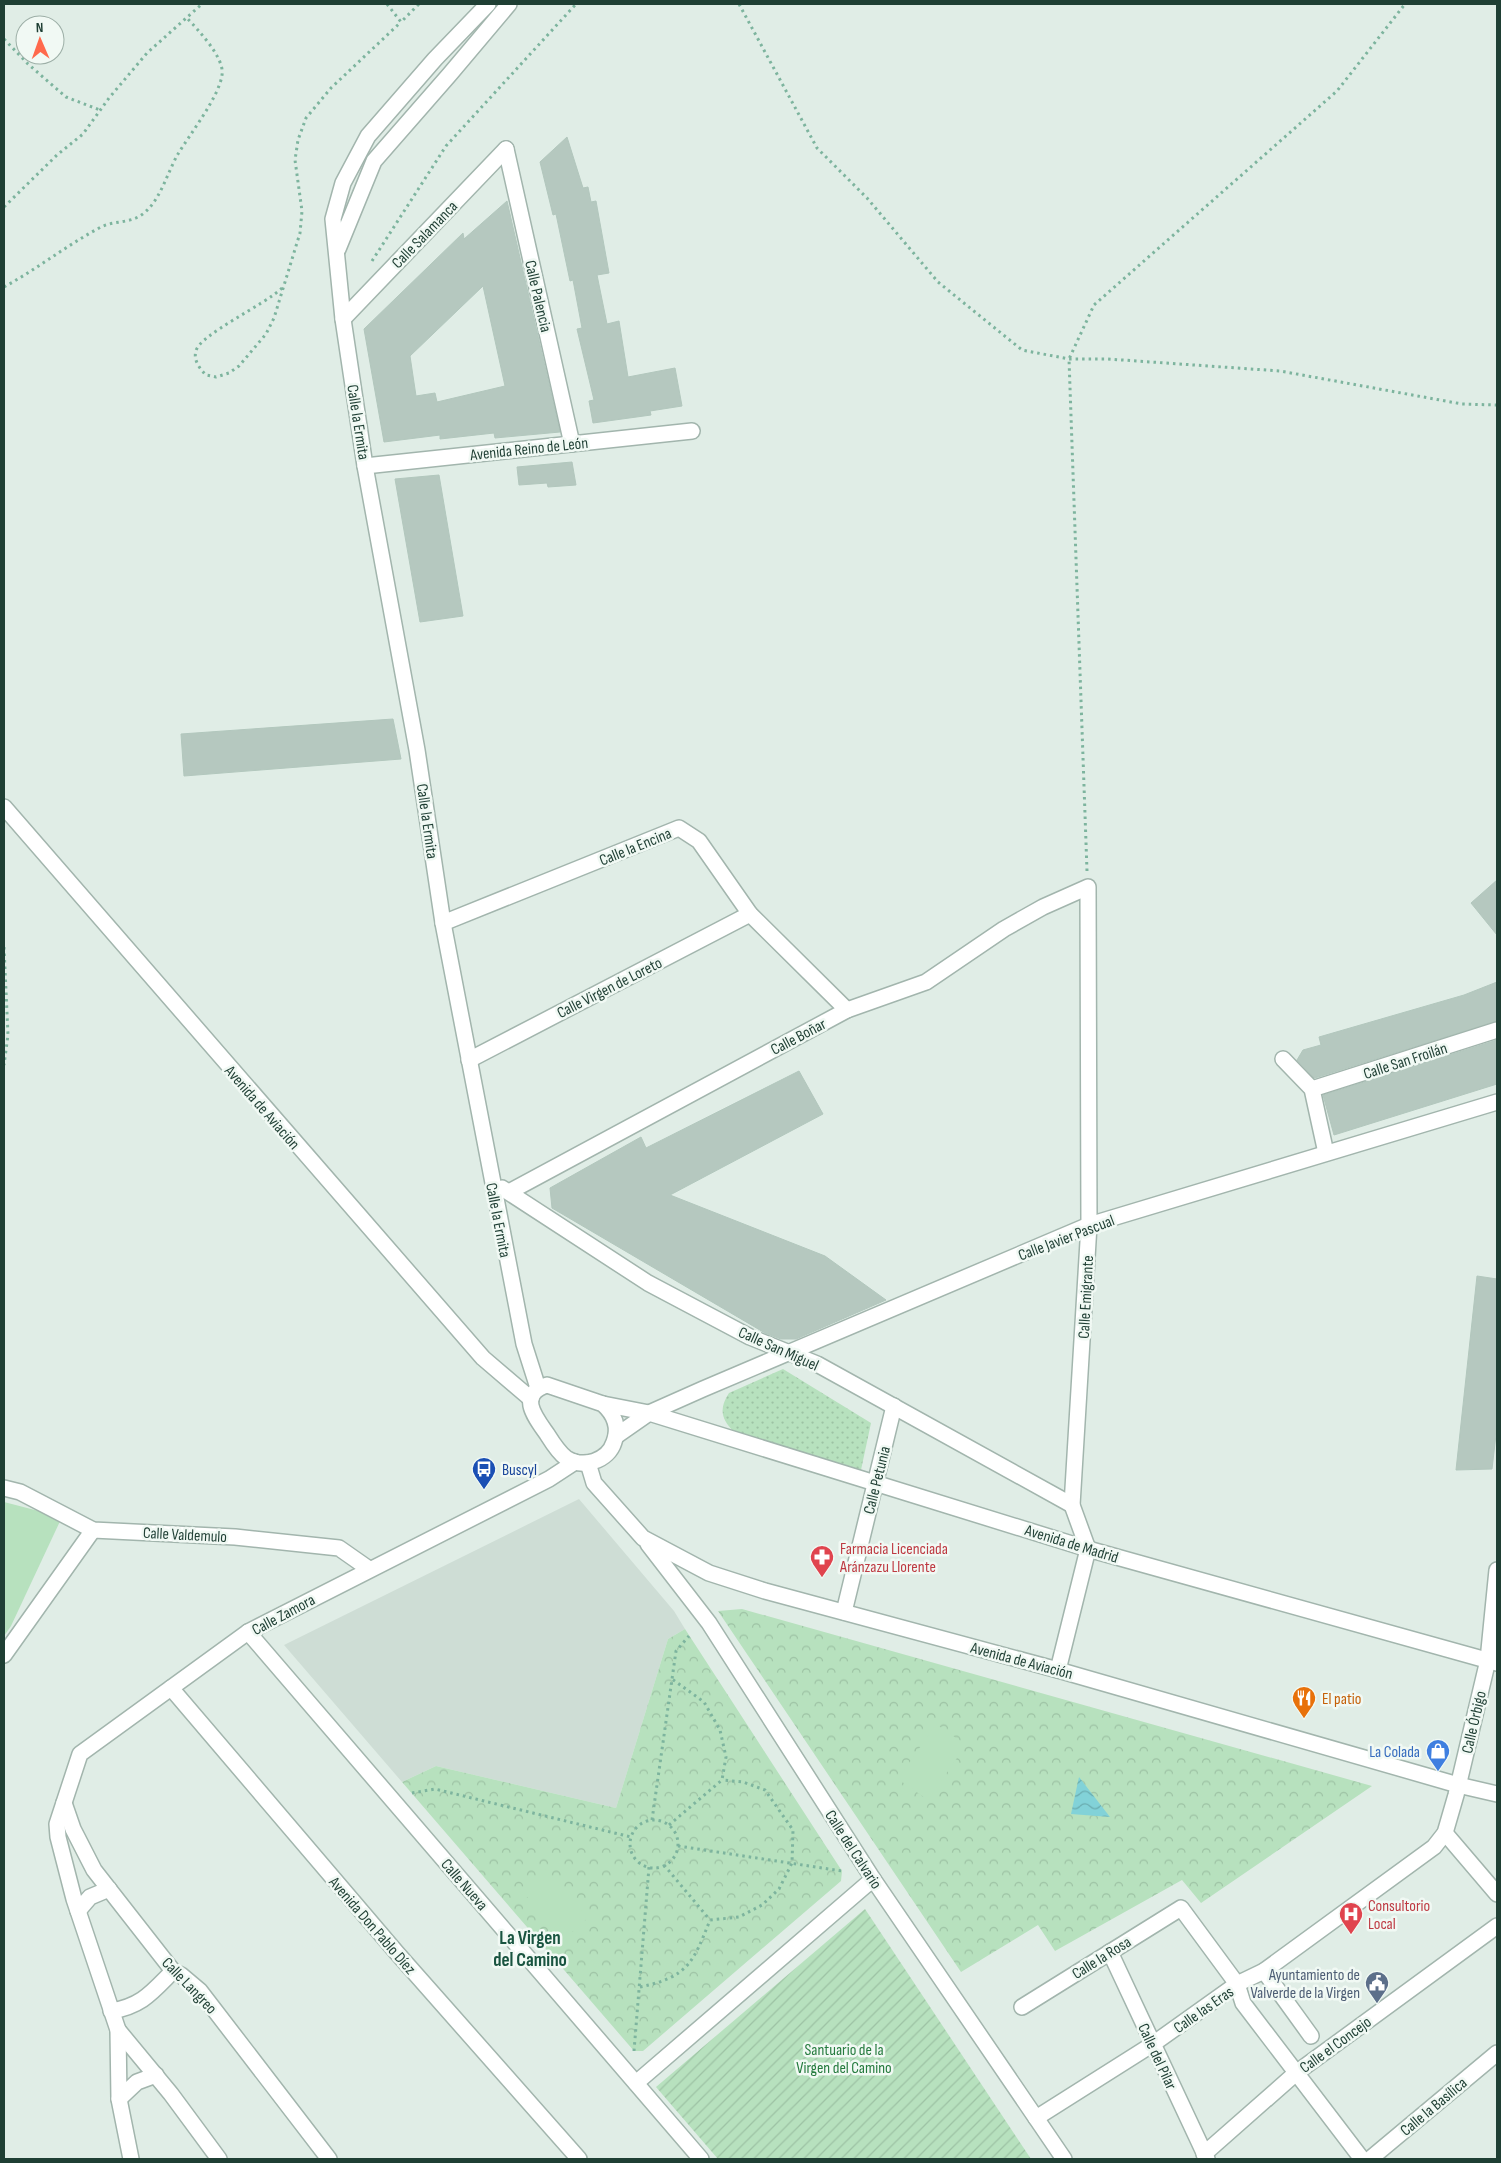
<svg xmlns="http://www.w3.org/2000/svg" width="1501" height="2163" font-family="'Sofia Sans Condensed',sans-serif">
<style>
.built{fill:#ceddd5}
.grass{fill:url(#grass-dots)}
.forest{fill:url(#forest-crowns)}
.garden{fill:url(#garden-furrows)}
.pitch{fill:#b7e1be}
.water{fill:url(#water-waves)}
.building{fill:#b5c8bf;stroke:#b2c7bd;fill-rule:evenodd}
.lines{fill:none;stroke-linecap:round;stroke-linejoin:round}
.minor-casing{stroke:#a2b5ad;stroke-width:18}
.path{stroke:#7db49e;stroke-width:3;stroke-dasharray:2.5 4;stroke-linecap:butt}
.minor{stroke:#fff;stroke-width:15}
.labels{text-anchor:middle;stroke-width:5;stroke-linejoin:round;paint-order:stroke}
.street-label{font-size:16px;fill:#1f3f34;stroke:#f1f9f4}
.transit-label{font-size:16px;fill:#164399;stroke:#f1f9f4;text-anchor:start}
.health-label{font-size:16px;fill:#be3a42;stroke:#f1f9f4;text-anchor:start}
.food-label{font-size:16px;fill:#c56008;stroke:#f1f9f4;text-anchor:start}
.shop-label{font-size:16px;fill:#366cbe;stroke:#f1f9f4;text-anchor:end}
.service-label{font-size:16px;fill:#4e5e75;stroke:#f1f9f4;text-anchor:end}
.park-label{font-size:16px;fill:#257b3e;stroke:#f1f9f4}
.quarter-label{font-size:19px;font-weight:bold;fill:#195440;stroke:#f1f9f4}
</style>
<defs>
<pattern id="grass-dots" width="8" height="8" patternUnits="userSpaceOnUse" patternTransform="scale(1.25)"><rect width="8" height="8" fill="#b7e1be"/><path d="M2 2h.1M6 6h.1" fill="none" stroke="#9dc2a4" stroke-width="1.8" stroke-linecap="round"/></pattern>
<pattern id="forest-crowns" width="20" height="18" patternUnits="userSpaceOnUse" patternTransform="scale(1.25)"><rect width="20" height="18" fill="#b7e1be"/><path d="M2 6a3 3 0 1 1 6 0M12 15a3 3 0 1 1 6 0" fill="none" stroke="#9dc2a4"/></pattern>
<pattern id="garden-furrows" width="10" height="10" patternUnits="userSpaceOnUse" patternTransform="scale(1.25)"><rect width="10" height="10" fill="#b7e1be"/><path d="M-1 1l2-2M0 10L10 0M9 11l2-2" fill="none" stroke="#9dc2a4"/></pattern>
<pattern id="water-waves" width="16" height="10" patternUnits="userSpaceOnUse" patternTransform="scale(1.25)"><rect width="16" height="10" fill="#82d2d8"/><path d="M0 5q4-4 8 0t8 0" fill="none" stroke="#6aacb0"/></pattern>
</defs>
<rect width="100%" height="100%" fill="#e0ede6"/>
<polygon class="built" points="579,1499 674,1611 685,1629 668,1639 616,1808 436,1766 402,1782 284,1645"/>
<path class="grass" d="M783,1369L871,1423L861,1470L733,1431C721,1419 719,1408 729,1393Z"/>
<g class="forest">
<polygon points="742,1609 1372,1786 1201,1903 1182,1880 1055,1951 1038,1925 961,1972 718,1611"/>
<polygon points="685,1629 842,1871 841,1881 643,2051 634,2051 402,1782 436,1766 616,1808 668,1639"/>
</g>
<polygon class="garden" points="865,1909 1031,2159 718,2159 656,2087"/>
<g class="pitch">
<polygon points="4,1502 62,1517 11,1626 4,1636"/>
<polygon points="936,1724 966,1745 928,1800 898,1779"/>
<polygon points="545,1869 588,1918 564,1939 521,1890"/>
</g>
<polygon class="water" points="1079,1777 1110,1817 1071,1814"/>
<g class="building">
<polygon points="567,137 583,188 588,187 591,202 596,201 609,273 597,275 607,324 619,321 628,377 675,368 682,406 650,411 651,415 593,423 589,401 594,400 577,329 582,328 573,280 570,281 556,214 553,215 540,162"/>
<path d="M507,201L560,432L495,438L494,433L440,439V435L384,442L364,329L463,233L464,239ZM483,286L505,386L437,402L435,393L416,396L410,356Z"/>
<polygon points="572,462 576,485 548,487 547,483 519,485 517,467"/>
<polygon points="439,475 463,616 420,622 395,479"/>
<polygon points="393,719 401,759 184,776 181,734"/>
<polygon points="1497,880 1497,935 1471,903"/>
<polygon points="1497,982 1497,1021 1318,1077 1314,1078 1297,1060 1303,1050 1321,1045 1319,1037 1464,995"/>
<polygon points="1497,1040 1497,1084 1334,1135 1323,1095"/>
<polygon points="799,1071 823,1114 670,1195 825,1256 886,1300 796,1339 781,1339 765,1333 552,1208 550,1188 591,1165 641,1137 646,1148"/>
<polygon points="1477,1276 1497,1279 1497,1426 1492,1469 1456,1470"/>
</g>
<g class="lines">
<g class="minor-casing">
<g id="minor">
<polyline points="488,4 435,59 368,136 343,183 333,219 343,319 365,466 417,750 443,923 524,1344 538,1388"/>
<polyline points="506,149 572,444"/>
<polyline points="338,249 374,161 450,74 509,4"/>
<polyline points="343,319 506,149"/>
<polyline points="365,466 692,431"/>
<polyline points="4,807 483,1358 531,1399"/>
<polyline points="443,923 679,828 699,841 750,914 847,1010"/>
<polyline points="1283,1059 1312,1089 1326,1153"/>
<polyline points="469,1060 750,914"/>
<polyline points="1312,1089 1497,1030"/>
<polyline points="502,1188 648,1283 750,1337 817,1364 1072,1505"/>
<polyline points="509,1192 847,1010 926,982 1004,929 1043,907 1088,887 1089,1225 1072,1505 1088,1549 1058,1670"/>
<path d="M547,1385L603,1404C614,1414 620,1427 614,1442C608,1461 583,1469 566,1458C558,1452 552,1442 547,1434C535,1417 517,1395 547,1385Z"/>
<polyline points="603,1404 649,1413 1088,1549 1497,1663"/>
<polyline points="616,1436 649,1413 703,1389 1089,1225 1497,1102"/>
<polyline points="588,1463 594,1483 643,1538 709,1573 765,1591 1058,1670 1458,1785 1497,1794"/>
<polyline points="4,1488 20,1492 93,1530 235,1537 339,1548 369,1569"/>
<polyline points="648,1544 709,1623 873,1879 1064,2159"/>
<polyline points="844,1612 894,1406"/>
<polyline points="248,1632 701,2159"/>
<polyline points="4,1655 93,1530"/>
<polyline points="171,1688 397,1953 579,2159"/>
<polyline points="64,1803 73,1829 94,1870 173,1971 181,1975 200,1991 329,2159"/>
<polyline points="1445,1833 1497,1894"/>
<polyline points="78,1911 90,1897 109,1889"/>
<polyline points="1110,1952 1207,2159"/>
<polyline points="1264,1971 1311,2036"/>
<polyline points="1022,2007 1181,1908 1237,1984 1243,2003 1362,2159"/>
<path d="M111,2011C142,2006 152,1992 173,1971"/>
<polyline points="118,2030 171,2094 219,2159"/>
<polyline points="636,2083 873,1879"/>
<polyline points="119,2099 137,2082 156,2075"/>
<polyline points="1036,2118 1153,2044 1237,1984 1264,1971 1434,1847 1445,1833 1456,1795 1488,1660 1497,1570"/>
<polyline points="1204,2154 1296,2073 1497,1926"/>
<polyline points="131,2159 119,2099 118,2030 74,1899 58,1837 57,1824 80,1754 248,1632 549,1479 575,1462"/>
<polyline points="1370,2159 1497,2053"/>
</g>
</g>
<g class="path">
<polyline points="387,4 401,22 419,4"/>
<polyline points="739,4 817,148 867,198 938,282 1022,350 1069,359 1108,359 1280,371 1462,404 1497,405"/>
<polyline points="4,39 28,64 66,97 100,110"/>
<polyline points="4,207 57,155 83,134 109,98 147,53 202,4"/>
<polyline points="372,261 446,146 576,4"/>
<path d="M4,287C37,269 67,245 101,227C115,220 131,224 144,213C161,199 167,173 178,154C190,134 219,97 222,75C225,58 198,30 187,18"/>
<path d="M282,288C266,304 199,335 196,351C193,360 200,369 206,375L216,377L229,373L239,366L266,334L274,318L300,233L302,211L295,160L298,140L306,118L331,88L401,22"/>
<polyline points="1087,871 1069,359 1094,305 1337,91 1405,4"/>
<polyline points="4,947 8,1035 4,1065"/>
<polyline points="412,1793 435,1789 631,1837"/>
<polyline points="652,1820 676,1651 689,1636"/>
<circle cx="654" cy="1844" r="24"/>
<polyline points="669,1825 722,1780 726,1757 720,1730 704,1702 672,1679"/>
<polyline points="678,1846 842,1871"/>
<polyline points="664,1865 710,1920"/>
<path d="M640,1987C688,1977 693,1963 710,1920L739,1917L762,1905L779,1889L792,1863L793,1830L765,1790L743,1782L722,1780"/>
<polyline points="634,2051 649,1867"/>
</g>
<use href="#minor" class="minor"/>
</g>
<defs>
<g id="bus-pin" transform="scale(1.25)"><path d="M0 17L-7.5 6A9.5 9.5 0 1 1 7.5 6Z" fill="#1a4fb4" stroke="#f1f9f4"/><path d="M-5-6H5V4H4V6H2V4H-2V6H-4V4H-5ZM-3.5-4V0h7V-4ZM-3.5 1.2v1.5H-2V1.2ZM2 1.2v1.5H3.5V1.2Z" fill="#fff"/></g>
<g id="pharmacy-pin" transform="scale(1.25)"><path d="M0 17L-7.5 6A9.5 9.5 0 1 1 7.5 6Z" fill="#e0444e" stroke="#f1f9f4"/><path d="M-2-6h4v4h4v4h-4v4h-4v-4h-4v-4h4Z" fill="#fff"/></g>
<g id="restaurant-pin" transform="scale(1.25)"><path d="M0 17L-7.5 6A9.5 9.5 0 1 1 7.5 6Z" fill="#e8710a" stroke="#f1f9f4"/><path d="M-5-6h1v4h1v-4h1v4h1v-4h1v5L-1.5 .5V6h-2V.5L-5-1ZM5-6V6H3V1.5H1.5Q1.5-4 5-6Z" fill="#fff"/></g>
<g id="shop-pin" transform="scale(1.25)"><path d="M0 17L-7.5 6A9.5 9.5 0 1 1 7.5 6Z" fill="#3f7fe0" stroke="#f1f9f4"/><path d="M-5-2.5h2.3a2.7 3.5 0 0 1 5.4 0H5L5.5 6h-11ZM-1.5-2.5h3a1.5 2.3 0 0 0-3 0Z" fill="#fff"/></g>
<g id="hospital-pin" transform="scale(1.25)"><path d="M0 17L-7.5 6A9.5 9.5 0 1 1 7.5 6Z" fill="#e0444e" stroke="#f1f9f4"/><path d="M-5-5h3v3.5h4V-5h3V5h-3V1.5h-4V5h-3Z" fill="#fff"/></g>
<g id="civic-pin" transform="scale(1.25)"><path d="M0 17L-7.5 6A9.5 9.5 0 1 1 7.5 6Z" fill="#5c6f8a" stroke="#f1f9f4"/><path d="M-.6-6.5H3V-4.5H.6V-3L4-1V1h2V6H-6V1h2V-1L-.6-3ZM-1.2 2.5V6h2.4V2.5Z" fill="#fff"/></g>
</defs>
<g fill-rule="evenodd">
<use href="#bus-pin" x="484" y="1469"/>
<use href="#pharmacy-pin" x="822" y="1557"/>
<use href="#restaurant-pin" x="1304" y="1698"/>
<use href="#shop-pin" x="1438" y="1751"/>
<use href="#hospital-pin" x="1351" y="1914"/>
<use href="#civic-pin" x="1377" y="1983"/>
</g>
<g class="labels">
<g class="street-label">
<text transform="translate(424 234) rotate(-46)" y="6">Calle Salamanca</text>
<text transform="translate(539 296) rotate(77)" y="6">Calle Palencia</text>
<text transform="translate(359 422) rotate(81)" y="6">Calle la Ermita</text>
<text transform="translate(529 448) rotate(-6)" y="6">Avenida Reino de León</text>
<text transform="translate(428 821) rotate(82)" y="6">Calle la Ermita</text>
<text transform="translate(635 846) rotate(-22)" y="6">Calle la Encina</text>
<text transform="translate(609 987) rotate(-27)" y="6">Calle Virgen de Loreto</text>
<text transform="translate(798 1036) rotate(-28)" y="6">Calle Boñar</text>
<text transform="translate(1405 1060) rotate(-18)" y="6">Calle San Froilán</text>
<text transform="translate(263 1107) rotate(49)" y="6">Avenida de Aviación</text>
<text transform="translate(499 1220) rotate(79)" y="6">Calle la Ermita</text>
<text transform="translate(1066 1237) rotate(-21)" y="6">Calle Javier Pascual</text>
<text transform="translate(1085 1297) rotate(-87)" y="6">Calle Emigrante</text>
<text transform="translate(779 1348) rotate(24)" y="6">Calle San Miguel</text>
<text transform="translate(876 1480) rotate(-76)" y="6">Calle Petunia</text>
<text transform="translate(185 1534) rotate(3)" y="6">Calle Valdemulo</text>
<text transform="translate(1072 1543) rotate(17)" y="6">Avenida de Madrid</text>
<text transform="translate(283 1614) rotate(-28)" y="6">Calle Zamora</text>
<text transform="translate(1022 1660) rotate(15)" y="6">Avenida de Aviación</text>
<text transform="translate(1473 1722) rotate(-77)" y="6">Calle Órbigo</text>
<text transform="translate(854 1849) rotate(57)" y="6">Calle del Calvario</text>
<text transform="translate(465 1884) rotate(49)" y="6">Calle Nueva</text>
<text transform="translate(373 1925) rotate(49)" y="6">Avenida Don Pablo Díez</text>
<text transform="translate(1101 1957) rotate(-32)" y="6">Calle la Rosa</text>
<text transform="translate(190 1985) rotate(46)" y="6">Calle Langreo</text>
<text transform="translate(1203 2009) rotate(-35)" y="6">Calle las Eras</text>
<text transform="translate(1335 2044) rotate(-36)" y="6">Calle el Concejo</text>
<text transform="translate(1158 2056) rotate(65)" y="6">Calle del Pilar</text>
<text transform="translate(1433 2106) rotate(-40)" y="6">Calle la Basílica</text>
</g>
<g class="transit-label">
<text x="502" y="1475">Buscyl</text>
</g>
<g class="health-label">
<text x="840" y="1554">Farmacia Licenciada<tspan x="840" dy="18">Aránzazu Llorente</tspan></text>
<text x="1368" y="1911">Consultorio<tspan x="1368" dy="18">Local</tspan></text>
</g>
<g class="food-label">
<text x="1322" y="1704">El patio</text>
</g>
<g class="shop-label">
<text x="1420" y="1757">La Colada</text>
</g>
<g class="service-label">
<text x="1360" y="1980">Ayuntamiento de<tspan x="1360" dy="18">Valverde de la Virgen</tspan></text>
</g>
<g class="park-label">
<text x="844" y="2055">Santuario de la<tspan x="844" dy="18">Virgen del Camino</tspan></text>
</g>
<g class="quarter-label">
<text x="530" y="1944">La Virgen<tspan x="530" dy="22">del Camino</tspan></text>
</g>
</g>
<rect width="1501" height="2163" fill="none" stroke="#1f3f34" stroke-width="10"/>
<g transform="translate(40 40) rotate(358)"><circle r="24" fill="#f1f9f4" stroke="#9dafa7"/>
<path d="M0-4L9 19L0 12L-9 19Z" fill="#ff694c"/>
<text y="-8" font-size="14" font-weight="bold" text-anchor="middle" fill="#1f3f34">N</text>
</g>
</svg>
